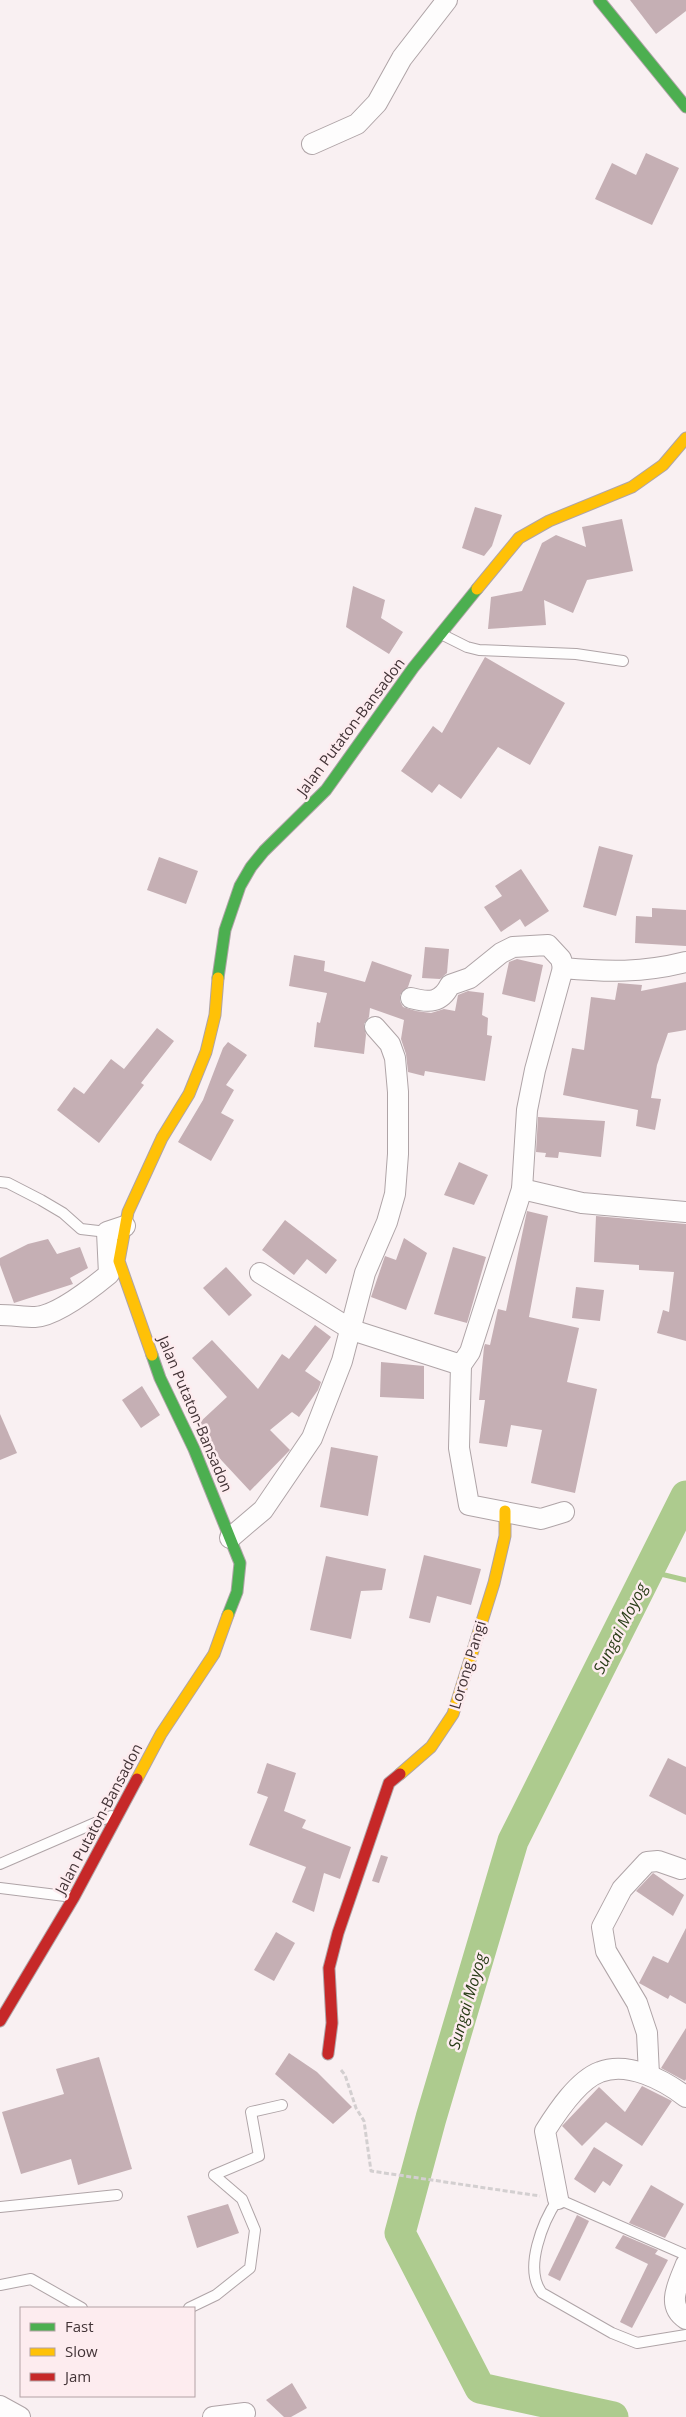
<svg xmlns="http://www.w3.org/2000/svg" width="686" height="2417" font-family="'Open Sans',sans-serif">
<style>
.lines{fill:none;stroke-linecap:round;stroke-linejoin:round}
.stream{stroke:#adcb8e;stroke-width:5}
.river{stroke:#adcb8e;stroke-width:31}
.building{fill:#c5afb4}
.lane-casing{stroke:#afa4a7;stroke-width:12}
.street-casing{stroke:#afa4a7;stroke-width:22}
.fast-casing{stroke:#afa4a7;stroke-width:13}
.slow-casing{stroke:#afa4a7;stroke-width:13}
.jam-casing{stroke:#afa4a7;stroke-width:13}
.path{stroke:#d3cfd0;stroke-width:3;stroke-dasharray:5 2.5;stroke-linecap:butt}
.lane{stroke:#fefdfd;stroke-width:10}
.street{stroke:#fefdfd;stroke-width:20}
.fast{stroke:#4caf50;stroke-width:11}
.slow{stroke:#ffc107;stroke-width:11}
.jam{stroke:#c62828;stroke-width:11}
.labels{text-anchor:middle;stroke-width:5;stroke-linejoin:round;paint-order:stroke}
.street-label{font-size:15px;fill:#433437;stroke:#fdecef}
.water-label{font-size:16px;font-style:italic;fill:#293c17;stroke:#fdecef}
</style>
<rect width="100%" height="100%" fill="#f9f0f2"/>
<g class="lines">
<polyline class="stream" points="648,1571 686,1580"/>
<polyline class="river" points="613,2417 480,2388 400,2233 431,2118 513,1841 686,1496"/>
</g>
<g class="building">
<polygon points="630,0 686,0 686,11 656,34"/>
<polygon points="646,153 679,168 652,225 595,199 612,163 636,175"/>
<polygon points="475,507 502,515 492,546 484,556 462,548"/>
<polygon points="622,519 633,571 587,580 573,613 544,600 546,625 488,629 491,597 522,591 542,543 556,535 586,547 582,527"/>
<polygon points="353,586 385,600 381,618 403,632 389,654 346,627"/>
<polygon points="485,657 565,703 530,765 498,747 461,799 439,784 432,793 401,771 433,726 442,733"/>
<polygon points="599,846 633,855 616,916 583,907"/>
<polygon points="159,857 198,871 186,904 147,890"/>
<polygon points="521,869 549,911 525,927 520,919 501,932 484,907 502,896 495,886"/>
<polygon points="652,908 686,910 686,946 635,943 636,916 652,917"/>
<polygon points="425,947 449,949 447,973 440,979 422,978"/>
<polygon points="294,955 325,961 324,971 365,982 372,961 412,975 408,987 400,995 400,1001 403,1007 416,1011 431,1013 444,1009 455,1011 458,995 468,991 484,993 482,1015 488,1018 487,1035 492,1036 485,1081 425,1071 424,1076 408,1072 406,1054 401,1039 404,1020 370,1008 369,1017 364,1024 366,1035 364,1054 314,1047 317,1022 320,1023 327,993 289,986"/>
<polygon points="517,959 543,965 535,1002 502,994 509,962"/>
<polygon points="686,982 686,1030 668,1033 657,1065 651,1098 661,1099 655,1130 636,1126 638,1110 563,1095 572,1048 584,1050 591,997 615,1000 618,983 642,985 641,991"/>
<polygon points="157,1028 174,1041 141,1083 144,1085 99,1143 57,1110 74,1087 84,1094 111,1059 124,1069"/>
<polygon points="228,1042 247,1055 226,1085 234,1090 221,1113 234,1120 211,1161 178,1142 203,1100 223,1048"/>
<polygon points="538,1117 605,1121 601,1157 559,1152 558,1158 545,1157 546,1153 536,1152"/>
<polygon points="459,1162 488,1175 474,1205 444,1195"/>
<polygon points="527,1211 548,1216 529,1317 579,1328 567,1382 597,1389 575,1493 531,1483 542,1430 511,1425 507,1447 479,1443 485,1400 479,1400 484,1347 485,1344 490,1345 498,1309 506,1311"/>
<polygon points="596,1216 686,1224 686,1341 657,1333 663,1310 669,1312 674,1272 639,1270 639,1265 594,1262"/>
<polygon points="285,1220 337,1260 326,1274 307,1259 294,1275 262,1250"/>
<polygon points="404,1238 427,1253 406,1310 371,1297 385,1256 396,1260"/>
<polygon points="48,1239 57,1254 80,1247 88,1268 70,1278 73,1284 14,1303 0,1265 0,1258 28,1244"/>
<polygon points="453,1247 486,1257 467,1323 434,1314"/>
<polygon points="226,1267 252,1295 229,1316 203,1288"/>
<polygon points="576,1287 604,1290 600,1321 572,1318"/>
<polygon points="315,1325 331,1337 305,1371 321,1382 318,1390 299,1417 292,1412 270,1430 290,1450 250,1491 210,1448 199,1423 227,1397 192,1358 212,1340 258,1389 282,1354 289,1359"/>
<polygon points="381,1362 424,1366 424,1399 380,1397"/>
<polygon points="142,1386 160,1415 141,1428 122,1400"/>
<polygon points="0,1414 17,1453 0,1460"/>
<polygon points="331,1447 378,1456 368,1516 320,1507"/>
<polygon points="424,1555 481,1569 471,1605 437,1596 430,1623 409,1618"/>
<polygon points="326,1556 386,1569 382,1590 361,1591 351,1639 310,1630"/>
<polygon points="668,1758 686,1767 686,1815 649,1796"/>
<polygon points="267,1763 296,1773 284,1811 306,1820 302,1828 351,1847 340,1879 324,1873 314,1912 292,1902 306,1867 249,1845 268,1797 257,1793"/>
<polygon points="381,1855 388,1857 379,1883 372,1881"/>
<polygon points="653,1873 684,1895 673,1916 636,1891"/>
<polygon points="686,1928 686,2004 670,1995 668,1999 639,1983 653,1956 668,1963"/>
<polygon points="276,1932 295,1943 274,1981 254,1970"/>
<polygon points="686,2028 686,2079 685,2081 661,2068"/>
<polygon points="289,2053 317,2072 352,2107 333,2124 275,2074"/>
<polygon points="99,2057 132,2169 78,2185 71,2159 21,2174 2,2112 64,2094 56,2069"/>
<polygon points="642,2086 672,2101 642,2146 606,2122 582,2146 562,2126 599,2087 625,2112"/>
<polygon points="594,2147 623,2165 610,2186 603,2181 595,2193 574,2179"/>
<polygon points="651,2185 684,2204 665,2238 629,2223"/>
<polygon points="228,2204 239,2233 197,2248 187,2216"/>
<polygon points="577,2215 589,2221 560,2281 548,2275"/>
<polygon points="623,2235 658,2250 655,2254 668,2260 632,2328 620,2322 648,2264 615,2248"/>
<polygon points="292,2383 307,2408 291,2417 284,2417 266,2400"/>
</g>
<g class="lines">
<g class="lane-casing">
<g id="lane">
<polyline points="443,635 467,647 479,650 576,654 623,661"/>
<polyline points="0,1182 8,1183 41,1200 63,1213 81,1229 107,1232"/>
<polyline points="0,1864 111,1816"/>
<polyline points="0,1888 73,1897"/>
<polyline points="0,2207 117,2195"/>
<path d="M686,2255L558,2199C543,2221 523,2269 542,2293L612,2333L637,2343L686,2335"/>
<polyline points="0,2285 31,2279 82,2308"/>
<polyline points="189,2308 216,2295 250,2268 255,2230 242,2199 214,2175 259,2156 251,2112 282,2105"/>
</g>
</g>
<g class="street-casing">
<g id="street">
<polyline points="312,144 357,124 377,103 402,58 447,0"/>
<path d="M411,998C429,1003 441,1003 450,985L470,978L501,953L513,947L548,945L561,959L563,968"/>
<polyline points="522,1189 582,1203 686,1212"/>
<polyline points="260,1273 352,1330 461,1365"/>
<path d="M0,1315C11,1315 24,1317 35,1317C56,1316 92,1288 109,1274L107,1232L125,1226"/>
<path d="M461,1365L470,1352L522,1189L527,1110L535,1070L563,968C607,972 643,973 686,962"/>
<polyline points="461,1365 459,1448 469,1505 541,1519 564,1512"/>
<polyline points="230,1538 263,1510 312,1438 342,1361 365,1273 387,1222 395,1194 398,1154 398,1092 395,1058 390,1044 375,1027"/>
<polyline points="649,2075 647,2033 637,2003 606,1951 602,1927 622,1889 647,1862 658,1861 681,1869"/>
<path d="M558,2199L545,2131C557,2112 578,2080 600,2072C628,2061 664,2080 686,2097"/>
<path d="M686,2264C679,2283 665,2305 686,2319"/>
<polyline points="0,2406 20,2417"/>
<polyline points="213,2417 245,2413"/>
</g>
</g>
<g class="fast-casing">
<g id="fast">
<polyline points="599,0 686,107"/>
<polyline points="218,978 225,930 240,886 251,867 264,851 326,790 413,668 477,589"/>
<polyline points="152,1355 160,1378 194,1449 240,1563 237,1592 228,1615"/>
</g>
</g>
<g class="slow-casing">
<g id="slow">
<polyline points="477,589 519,538 549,521 632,487 663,465 686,438"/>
<polyline points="152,1355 119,1261 128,1212 162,1138 189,1094 206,1052 215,1015 218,978"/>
<polyline points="400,1774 431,1747 453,1714 494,1583 505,1536 505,1511"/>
<polyline points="137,1779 161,1734 214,1654 228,1615"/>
</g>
</g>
<g class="jam-casing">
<g id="jam">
<polyline points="0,2021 74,1897 137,1779"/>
<polyline points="328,2054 332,2023 329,1968 338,1933 389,1783 400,1774"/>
</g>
</g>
<polyline class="path" points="341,2070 345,2075 356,2108 364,2121 371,2171 540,2196"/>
<use href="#lane" class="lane"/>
<use href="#street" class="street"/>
<use href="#fast" class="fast"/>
<use href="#slow" class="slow"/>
<use href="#jam" class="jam"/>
</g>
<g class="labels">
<g class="street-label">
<text transform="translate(351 727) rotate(-53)" y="5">Jalan Putaton-Bansadon</text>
<text transform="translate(195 1414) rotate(67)" y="5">Jalan Putaton-Bansadon</text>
<text transform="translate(468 1665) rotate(-73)" y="5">Lorong Pangi</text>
<text transform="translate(99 1819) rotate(-62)" y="5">Jalan Putaton-Bansadon</text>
</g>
<g class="water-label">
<text transform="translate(620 1628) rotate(-63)" y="6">Sungai Moyog</text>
<text transform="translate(467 2001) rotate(-74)" y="6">Sungai Moyog</text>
</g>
</g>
<rect x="20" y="2307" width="175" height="90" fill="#fdecef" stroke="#b3a2a5"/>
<rect x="30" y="2323" width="25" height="8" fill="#4caf50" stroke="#b3a2a5"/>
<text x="65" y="2332" font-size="15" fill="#433437">Fast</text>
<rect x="30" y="2348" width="25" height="8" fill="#ffc107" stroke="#b3a2a5"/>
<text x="65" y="2357" font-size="15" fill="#433437">Slow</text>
<rect x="30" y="2373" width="25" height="8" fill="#c62828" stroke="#b3a2a5"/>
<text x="65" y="2382" font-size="15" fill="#433437">Jam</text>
</svg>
